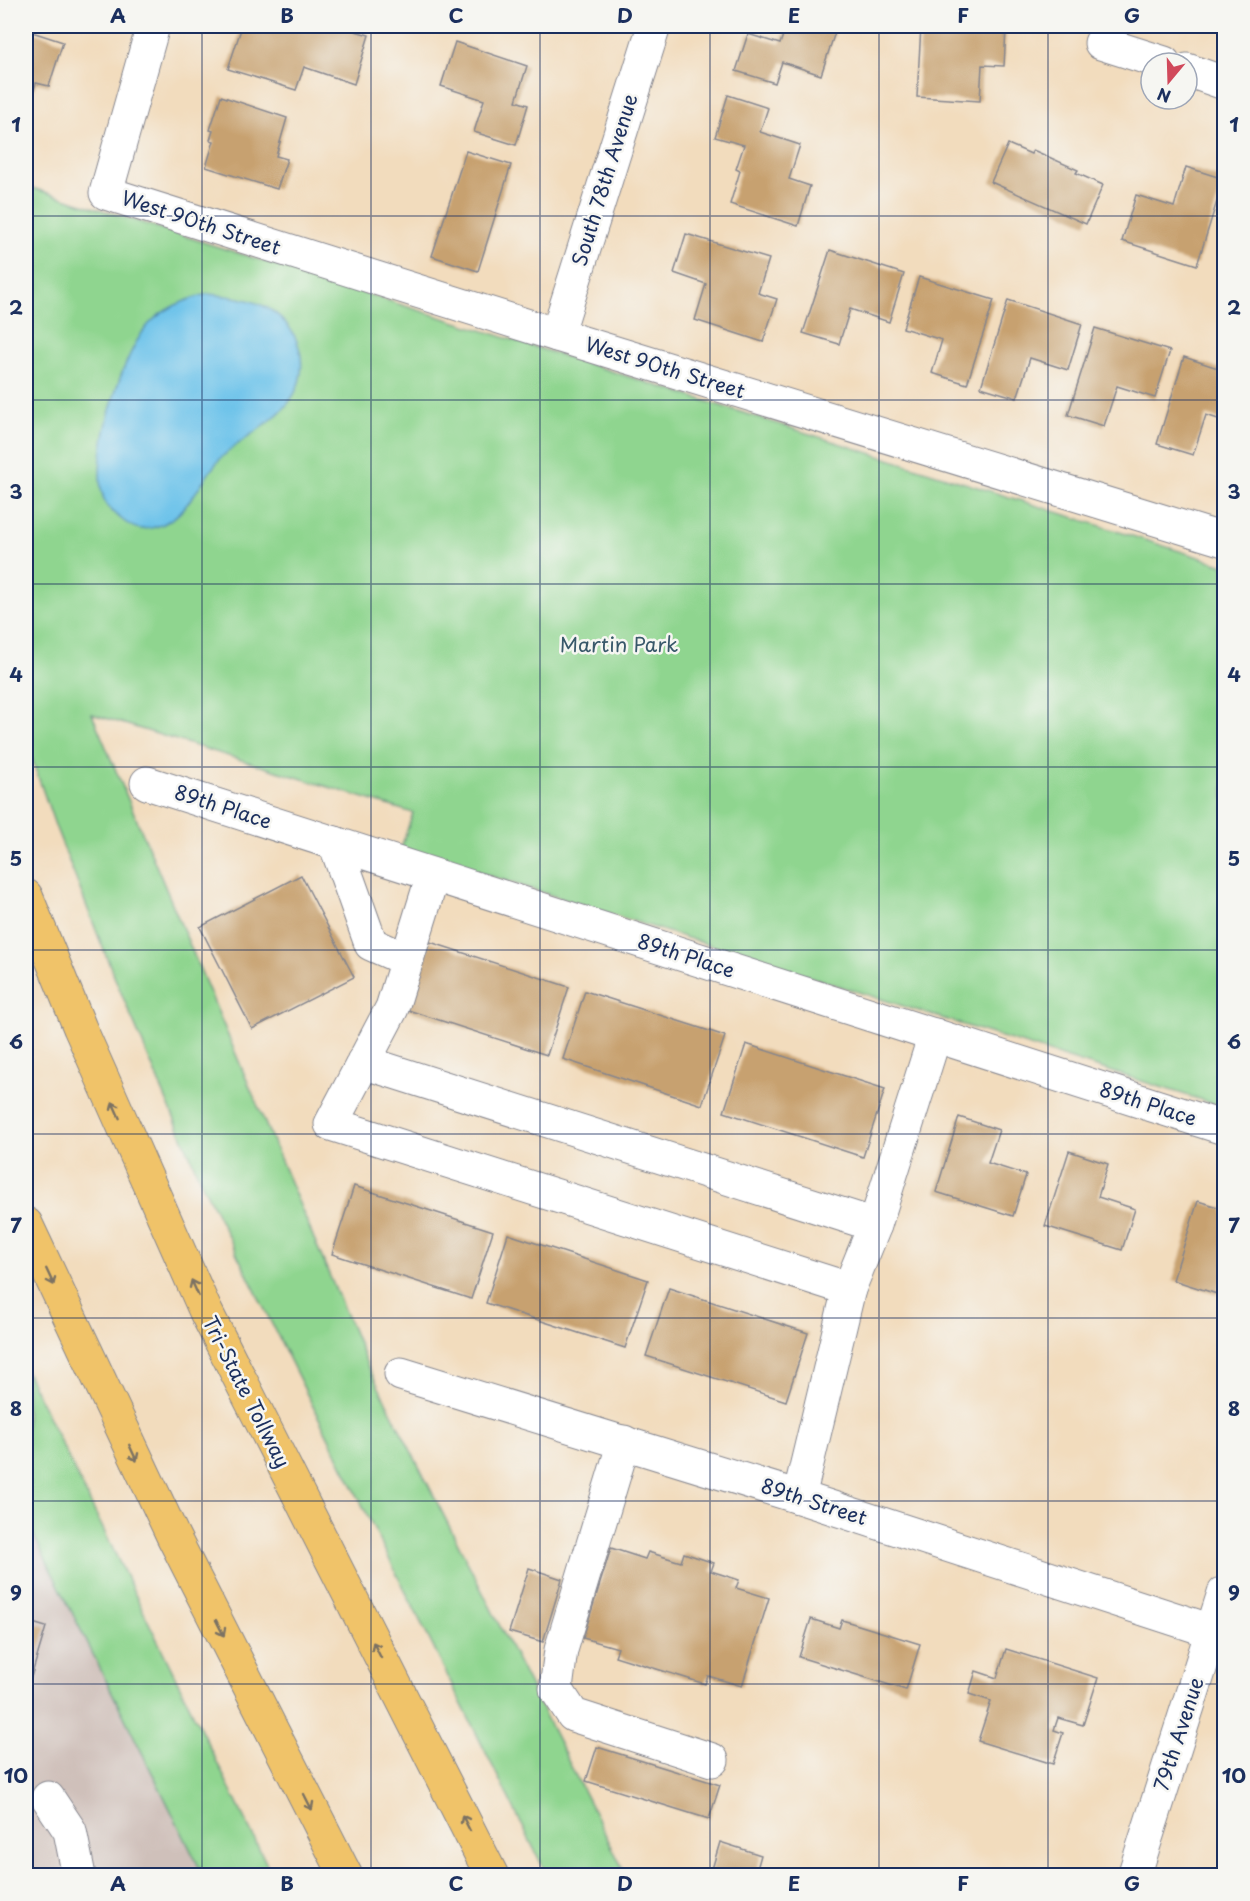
<svg xmlns="http://www.w3.org/2000/svg" width="1250" height="1901" font-family="'Playpen Sans',sans-serif">
<style>
.industrial{fill:#cfc0ba}
.green{fill:#8fd58f;stroke:#558276;stroke-width:1.5}
.water{fill:#6dc3ea;stroke:#4479a4;stroke-width:1.5}
.building{fill:#c7a170}
.lines{fill:none;stroke-linecap:round;stroke-linejoin:round}
.minor-casing{stroke:#86868e;stroke-width:35}
.highway-casing{stroke:#86868e;stroke-width:35}
.minor{stroke:#fff;stroke-width:33}
.highway{stroke:#f0c369;stroke-width:33}
.oneway{stroke:#7b7263}
.grid{fill:none;stroke:#1b2f5e;stroke-width:1.5;stroke-opacity:0.55}
.labels{text-anchor:middle;stroke-width:5;stroke-linejoin:round;paint-order:stroke}
.street-label{font-size:20px;fill:#1b2f5e;stroke:#f6f6f2}
.park-label{font-size:20px;fill:#38586a;stroke:#f6f6f2}
.neatline{fill:none;stroke:#1b2f5e;stroke-width:2}
.grid-label{font-size:20px;text-anchor:middle;font-weight:bold;fill:#1b2f5e}
</style>
<rect width="100%" height="100%" fill="#f6f6f2"/>
<filter id="ink" filterUnits="userSpaceOnUse"><feTurbulence type="fractalNoise" baseFrequency=".0167" numOctaves="2"/><feDisplacementMap in="SourceGraphic" scale="12" xChannelSelector="R" yChannelSelector="G"/><feConvolveMatrix kernelMatrix="1 2 1 2 8 2 1 2 1" color-interpolation-filters="sRGB"/></filter>
<filter id="wash" filterUnits="userSpaceOnUse"><feTurbulence type="fractalNoise" baseFrequency=".008" numOctaves="4" result="noise"/><feDisplacementMap in="SourceGraphic" scale="24" xChannelSelector="R" yChannelSelector="G"/><feGaussianBlur stdDeviation="1.35" result="paint"/><feColorMatrix in="noise" values="0 0 0 0 0 0 0 0 0 0 0 0 0 0 0 0 0 1.4 0 .05"/><feComposite in="paint" operator="in"/></filter>
<g filter="url(#wash)">
<rect width="100%" height="100%" fill="#f2dcbd"/>
<polygon class="industrial" points="26,1520 203,1875 26,1875"/>
<g class="green">
<polygon points="26,186 1224,565 1224,1107 401,848 413,813 92,714 367,1364 626,1875 547,1875 202,1184 114,976 56,828 26,742"/>
<polygon points="26,1371 272,1875 203,1875 26,1520"/>
</g>
<path class="water" d="M208,294C228,296 251,298 269,309C304,330 313,376 285,407C267,427 240,439 221,458C196,484 186,526 144,529C135,530 127,524 120,518C112,512 104,504 102,493C92,454 122,350 151,322C166,307 187,299 208,294Z"/>
<g id="blocks">
<g class="building">
<polygon points="242,26 261,30 263,26 338,26 369,35 354,84 304,67 296,90 228,69"/>
<polygon points="786,26 837,26 821,75 782,62 775,83 736,71 748,34 780,44"/>
<polygon points="921,26 1006,29 1004,66 982,65 980,101 917,97"/>
<polygon points="26,30 63,42 49,86 36,83 26,116"/>
<polygon points="455,42 527,66 516,101 528,105 516,145 474,132 484,100 441,86"/>
<polygon points="728,95 768,108 760,132 800,145 789,179 810,186 798,226 730,204 740,171 736,169 744,145 715,137"/>
<polygon points="221,96 287,118 276,156 287,159 277,189 206,167 214,141 210,140 213,131 210,130"/>
<polygon points="1008,144 1031,154 1033,150 1078,170 1076,173 1103,185 1086,224 991,182"/>
<polygon points="466,151 511,165 478,271 432,256"/>
<polygon points="1186,167 1224,179 1197,265 1122,241 1136,195 1174,207"/>
<polygon points="686,234 769,259 758,293 777,299 763,342 695,320 706,284 674,273"/>
<polygon points="1224,236 1224,257 1218,255"/>
<polygon points="830,250 904,274 889,322 850,309 839,344 803,333"/>
<polygon points="919,277 994,300 967,384 932,373 942,340 903,328"/>
<polygon points="1008,300 1082,324 1068,370 1030,358 1017,398 981,387"/>
<polygon points="1095,328 1170,351 1155,398 1117,386 1104,426 1068,415"/>
<polygon points="1184,357 1224,370 1224,421 1206,415 1193,455 1157,444"/>
<polygon points="301,875 354,977 252,1029 200,927"/>
<polygon points="430,942 569,987 547,1055 408,1010"/>
<polygon points="585,991 725,1036 702,1105 563,1059"/>
<polygon points="746,1044 885,1089 863,1157 724,1112"/>
<polygon points="959,1117 999,1130 988,1163 1026,1175 1013,1216 936,1192"/>
<polygon points="1069,1151 1108,1164 1098,1197 1135,1209 1122,1250 1045,1226"/>
<polygon points="354,1186 493,1231 471,1299 332,1254"/>
<polygon points="1198,1201 1224,1209 1224,1272 1217,1294 1173,1280"/>
<polygon points="508,1234 648,1280 625,1348 486,1303"/>
<polygon points="669,1288 808,1333 786,1401 646,1356"/>
<polygon points="611,1548 645,1559 648,1552 681,1562 684,1553 714,1563 711,1571 739,1580 736,1588 769,1598 742,1686 708,1676 705,1684 615,1656 618,1648 583,1638"/>
<polygon points="529,1568 562,1579 543,1642 509,1632"/>
<polygon points="811,1619 839,1628 842,1620 920,1644 906,1690 799,1657"/>
<polygon points="26,1621 46,1627 26,1694"/>
<polygon points="1006,1649 1098,1678 1083,1725 1058,1718 1054,1730 1063,1733 1053,1764 978,1741 991,1701 969,1694 976,1671 997,1678"/>
<polygon points="597,1747 720,1785 709,1819 586,1781"/>
<polygon points="720,1842 761,1855 755,1876 710,1876"/>
</g>
</g>
</g>
<g filter="url(#ink)">
<use href="#blocks" fill-opacity="0" stroke="#86868e" stroke-width="1.5"/>
<g class="lines">
<g class="minor-casing">
<g id="minor">
<polyline points="153,26 106,193 557,335 1224,540"/>
<polyline points="1101,43 1164,63"/>
<polyline points="1187,70 1224,83"/>
<polyline points="557,335 654,26"/>
<polyline points="147,783 1224,1128"/>
<polyline points="335,843 371,944 407,960"/>
<polyline points="433,875 392,1008 331,1124 849,1289 799,1497"/>
<polyline points="363,1062 875,1225 935,1035"/>
<polyline points="849,1289 875,1225"/>
<polyline points="401,1374 799,1497 1224,1635"/>
<polyline points="624,1442 561,1650 556,1689 573,1715 712,1760"/>
<polyline points="48,1798 70,1831 79,1876"/>
<polyline points="1134,1876 1224,1593"/>
</g>
</g>
<g class="highway-casing">
<g id="highway">
<polyline points="26,896 80,1028 206,1312 492,1876"/>
<polyline points="26,1224 173,1536 346,1876"/>
</g>
</g>
<use href="#minor" class="minor"/>
<use href="#highway" class="highway"/>
</g>
<defs><path id="oneway-shaft" d="M-6 0H5M1.5-3L5.5 0L1.5 3" fill="none" stroke-width="1.6" stroke-linecap="round" stroke-linejoin="round" transform="scale(1.5)"/></defs>
<g class="oneway">
<use href="#oneway-shaft" transform="translate(116 1110) rotate(-114)"/>
<use href="#oneway-shaft" transform="translate(50 1277) rotate(65)"/>
<use href="#oneway-shaft" transform="translate(195 1288) rotate(-114)"/>
<use href="#oneway-shaft" transform="translate(133 1453) rotate(65)"/>
<use href="#oneway-shaft" transform="translate(220 1628) rotate(63)"/>
<use href="#oneway-shaft" transform="translate(377 1650) rotate(-117)"/>
<use href="#oneway-shaft" transform="translate(308 1802) rotate(63)"/>
<use href="#oneway-shaft" transform="translate(466 1823) rotate(-117)"/>
</g>
</g>
<path class="grid" d="M202,26V1876M371,26V1876M540,26V1876M710,26V1876M879,26V1876M1048,26V1876M26,216H1224M26,400H1224M26,584H1224M26,767H1224M26,950H1224M26,1134H1224M26,1318H1224M26,1501H1224M26,1684H1224"/>
<g class="labels">
<g class="street-label">
<text transform="translate(605 180) rotate(-73)" y="7">South 78th Avenue</text>
<text transform="translate(201 223) rotate(18)" y="7">West 90th Street</text>
<text transform="translate(665 368) rotate(17)" y="7">West 90th Street</text>
<text transform="translate(223 807) rotate(18)" y="7">89th Place</text>
<text transform="translate(686 956) rotate(18)" y="7">89th Place</text>
<text transform="translate(1148 1104) rotate(18)" y="7">89th Place</text>
<text transform="translate(246 1392) rotate(63)" y="7">Tri-State Tollway</text>
<text transform="translate(814 1502) rotate(18)" y="7">89th Street</text>
<text transform="translate(1179 1734) rotate(-72)" y="7">79th Avenue</text>
</g>
<g class="park-label">
<text x="619" y="652">Martin Park</text>
</g>
</g>
<rect width="1250" height="1901" fill="none" stroke="#f6f6f2" stroke-width="66"/>
<g transform="translate(1169 81) rotate(199)"><circle r="28" fill="#f6f6f2" stroke="#9ea6b7" stroke-width="1.5"/>
<path d="M0-4.5L10 22L0 15L-10 22Z" fill="#d1495b"/>
<text y="-9" font-size="16" font-weight="bold" text-anchor="middle" fill="#1b2f5e">N</text>
</g>
<rect x="33" y="33" width="1184" height="1835" class="neatline"/>
<g class="grid-label">
<text x="118" y="23">A</text>
<text x="287" y="23">B</text>
<text x="456" y="23">C</text>
<text x="625" y="23">D</text>
<text x="794" y="23">E</text>
<text x="963" y="23">F</text>
<text x="1132" y="23">G</text>
<text x="16" y="132">1</text>
<text x="1234" y="132">1</text>
<text x="16" y="315">2</text>
<text x="1234" y="315">2</text>
<text x="16" y="499">3</text>
<text x="1234" y="499">3</text>
<text x="16" y="682">4</text>
<text x="1234" y="682">4</text>
<text x="16" y="866">5</text>
<text x="1234" y="866">5</text>
<text x="16" y="1049">6</text>
<text x="1234" y="1049">6</text>
<text x="16" y="1233">7</text>
<text x="1234" y="1233">7</text>
<text x="16" y="1416">8</text>
<text x="1234" y="1416">8</text>
<text x="16" y="1600">9</text>
<text x="1234" y="1600">9</text>
<text x="16" y="1783">10</text>
<text x="1234" y="1783">10</text>
<text x="118" y="1891">A</text>
<text x="287" y="1891">B</text>
<text x="456" y="1891">C</text>
<text x="625" y="1891">D</text>
<text x="794" y="1891">E</text>
<text x="963" y="1891">F</text>
<text x="1132" y="1891">G</text>
</g>
</svg>
